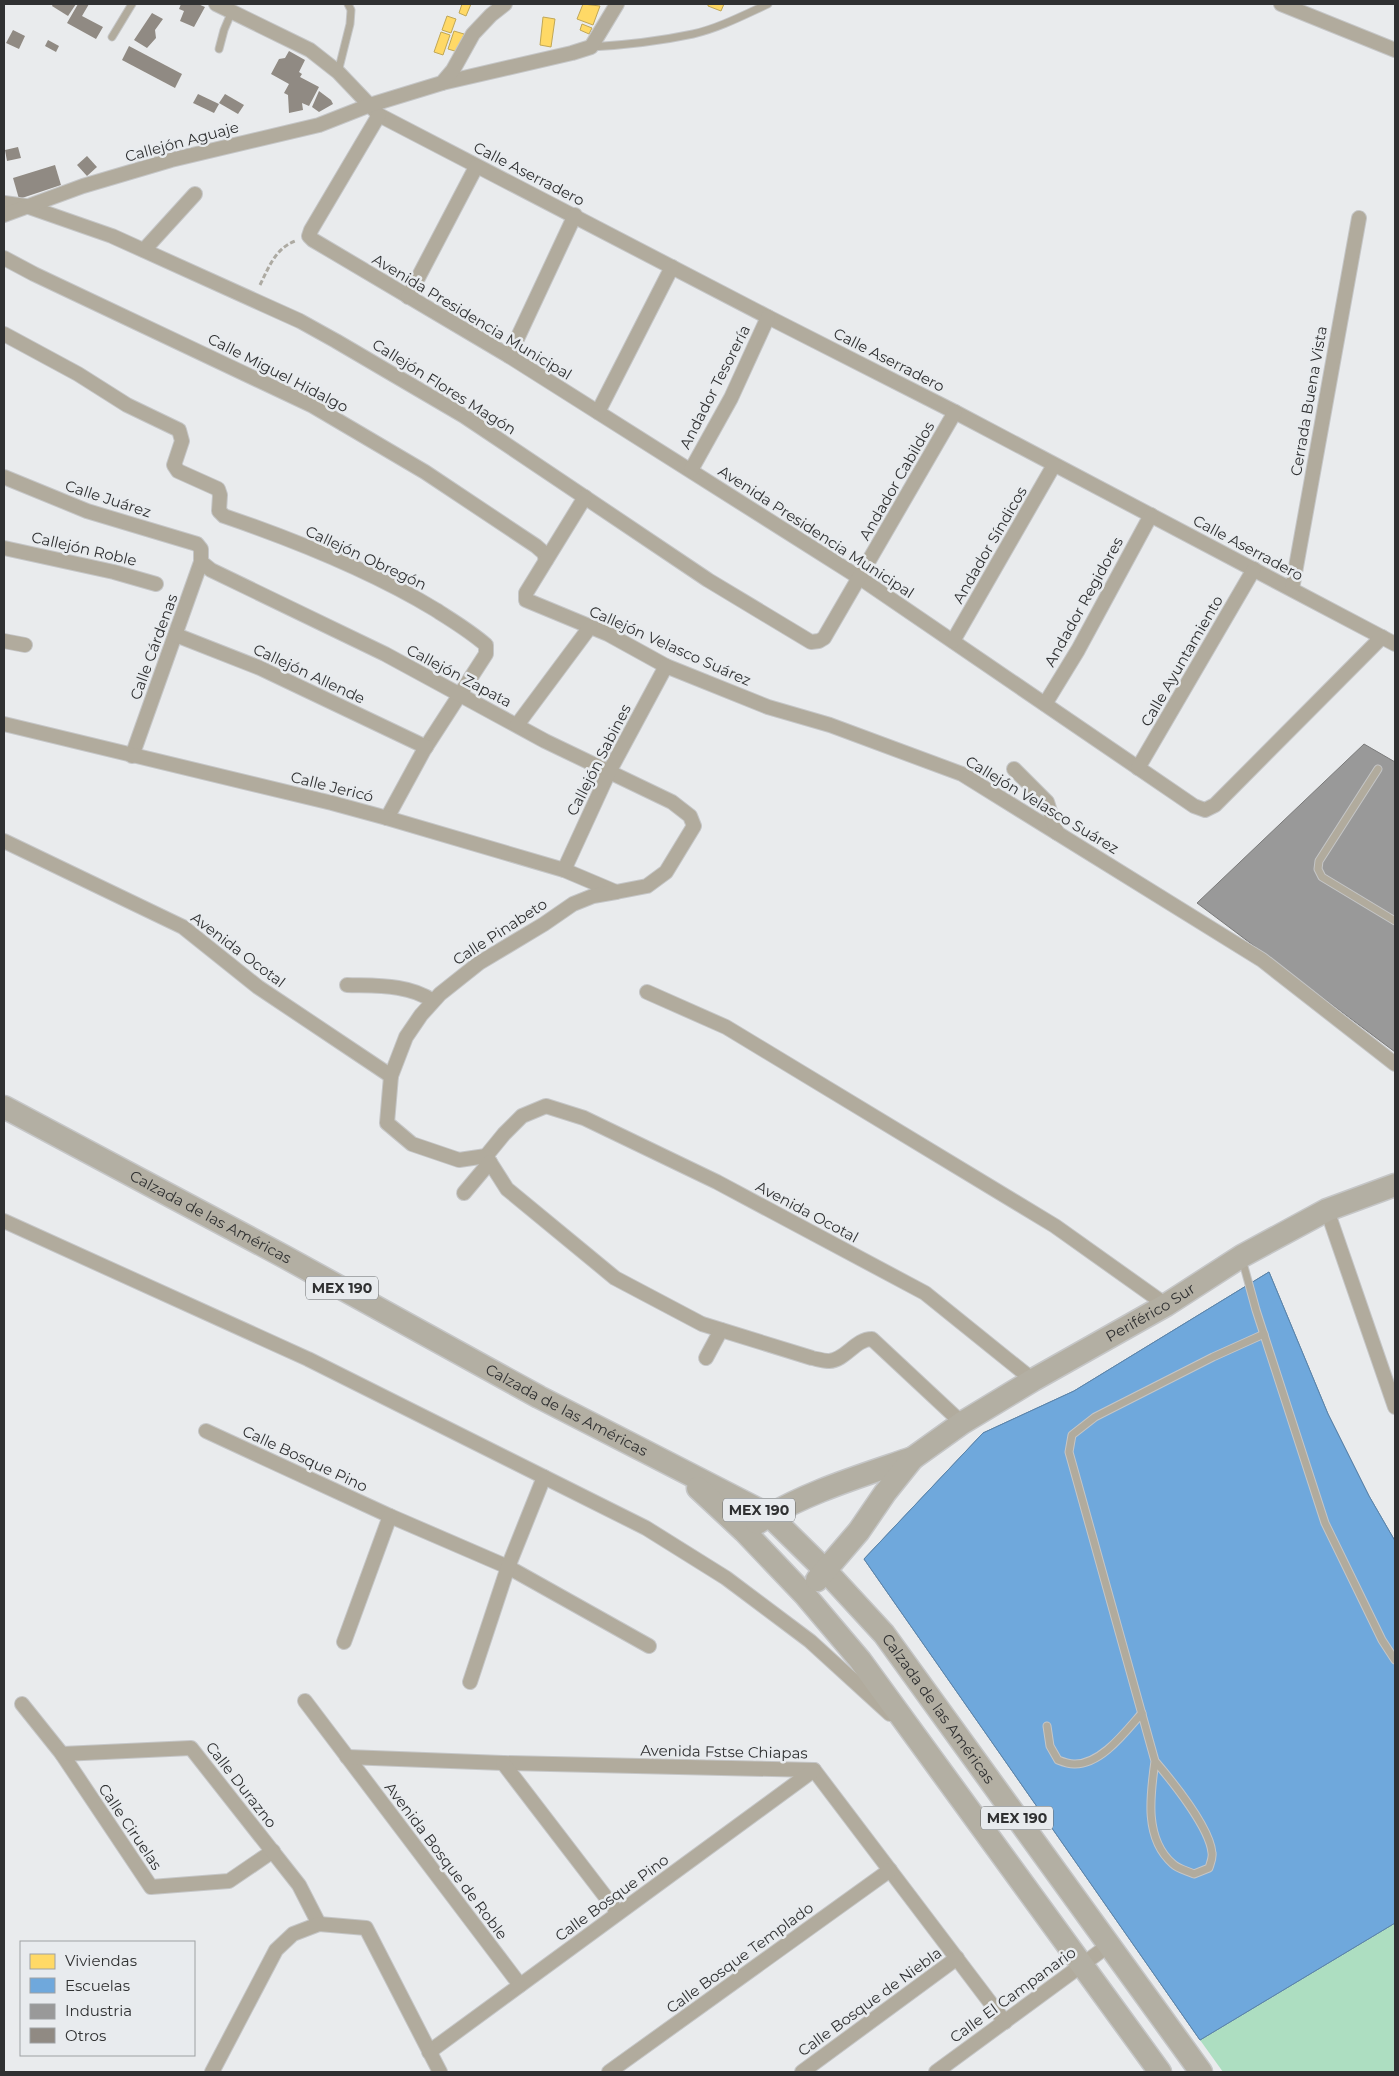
<svg xmlns="http://www.w3.org/2000/svg" width="1399" height="2076" font-family="Montserrat,sans-serif">
<style>
.green{fill:#addec1}
.homes{fill:#ffd966;stroke:#c1a756}
.schools{fill:#6fa8dc;stroke:#5c84a9}
.industry{fill:#999;stroke:#7a7a7a}
.building{fill:#908a83}
.lines{fill:none;stroke-linecap:round;stroke-linejoin:round}
.lane-casing{stroke:#c5c6c7;stroke-width:9}
.street-casing{stroke:#c5c6c7;stroke-width:16}
.primary-casing{stroke:#c5c6c7;stroke-width:25}
.path{stroke:#adaaa2;stroke-width:3;stroke-dasharray:5 2.5;stroke-linecap:butt}
.lane{stroke:#b1ab9d;stroke-width:7}
.street{stroke:#b1ab9d;stroke-width:14}
.primary{stroke:#b3afa3;stroke-width:22}
.labels{text-anchor:middle;stroke-width:5;stroke-linejoin:round;paint-order:stroke}
.shield{fill:#e8ebee;stroke:#67696a;stroke-width:1}
.shield-label{font-size:14px;font-weight:bold;fill:#303132}
.street-label{font-size:15px;fill:#303132;stroke:#e8ebee}
</style>
<rect width="100%" height="100%" fill="#e9ebed"/>
<polygon class="green" points="1395,1923 1395,2072 1223,2072 1200,2040"/>
<g class="homes">
<polygon points="462,4 471,4 466,16 459,13"/>
<polygon points="583,4 600,6 593,25 577,19"/>
<polygon points="708,4 724,4 721,11 708,6"/>
<polygon points="447,16 456,19 451,33 442,30"/>
<polygon points="543,17 555,19 551,47 540,45"/>
<polygon points="582,24 592,28 589,34 580,30"/>
<polygon points="454,31 464,34 458,52 448,49"/>
<polygon points="441,32 450,35 443,55 434,52"/>
</g>
<g class="schools">
<polygon points="1269,1272 1328,1414 1369,1496 1395,1541 1395,1923 1200,2040 864,1559 983,1433 1074,1391"/>
<polygon points="1269,1272 1328,1414 1369,1496 1395,1541 1395,1923 1200,2040 864,1559 983,1433 1074,1391"/>
</g>
<polygon class="industry" points="1364,744 1395,762 1395,1052 1197,903"/>
<g class="building">
<polygon points="53,4 76,4 68,16 52,6"/>
<polygon points="78,4 89,4 82,16 103,27 96,39 67,23"/>
<polygon points="181,4 198,4 205,7 194,27 180,21 184,11 179,9"/>
<polygon points="152,13 163,19 155,30 156,38 147,48 134,40"/>
<polygon points="13,30 25,36 19,49 6,43"/>
<polygon points="48,40 59,46 56,52 45,46"/>
<polygon points="129,46 182,74 175,88 122,60"/>
<polygon points="289,51 305,60 299,72 302,74 300,77 319,87 309,106 302,103 303,110 289,113 288,95 284,93 289,84 271,74 279,59 285,58"/>
<polygon points="319,91 331,100 333,104 319,112 312,107"/>
<polygon points="198,94 219,104 214,113 193,103"/>
<polygon points="225,94 244,105 238,114 219,103"/>
<polygon points="18,147 21,158 7,161 5,150"/>
<polygon points="87,156 97,167 87,176 77,165"/>
<polygon points="55,165 61,185 19,199 13,178"/>
</g>
<g class="lines">
<g class="lane-casing">
<g id="lane">
<polyline points="112,37 132,4"/>
<path d="M591,47C625,45 660,41 693,34C719,28 744,15 768,4"/>
<polyline points="219,49 224,30 232,11"/>
<polyline points="338,72 350,24 351,10 348,4"/>
<polyline points="1378,769 1319,861 1318,869 1322,877 1395,921"/>
<polyline points="1242,1259 1256,1310 1325,1523 1382,1640 1395,1660"/>
<path d="M1047,1726L1050,1746L1058,1760C1063,1762 1069,1764 1074,1764C1101,1765 1126,1731 1142,1713"/>
<path d="M1155,1761C1172,1781 1210,1828 1212,1853C1213,1858 1210,1864 1209,1868L1194,1874C1188,1871 1178,1869 1173,1864C1144,1839 1150,1796 1155,1761L1069,1452L1072,1435L1095,1417L1213,1357L1264,1334"/>
</g>
</g>
<g class="street-casing">
<g id="street">
<polyline points="216,4 310,50 338,72 379,115 768,317 955,412 1395,644"/>
<polyline points="1281,4 1395,50"/>
<polyline points="442,83 572,53 591,47 617,4"/>
<polyline points="379,115 311,230 309,236 313,240 509,356 860,578 1194,806 1205,810 1215,805 1382,637"/>
<polyline points="4,203 26,206 112,236 300,321 336,341 464,416 708,580 811,642 819,641 824,638 955,412"/>
<polyline points="4,215 83,186 171,160 319,125 370,105 442,83 453,70 473,34 491,15 505,4"/>
<polyline points="144,250 195,194"/>
<polyline points="4,258 34,274 313,406 425,472 536,546 544,553 546,560"/>
<polyline points="408,297 476,167"/>
<path d="M4,334L78,374L127,405L179,430L182,441L174,465L178,471L218,489L220,495L219,511L224,516C297,541 370,570 436,610C453,621 470,631 486,645V654L424,750L387,818"/>
<polyline points="509,356 575,215"/>
<polyline points="598,412 672,267"/>
<polyline points="691,470 731,398 768,317"/>
<polyline points="4,477 87,511 197,544 201,549 201,562 132,756"/>
<polyline points="585,497 526,593 526,600 608,634 666,666 768,707 830,725 962,774 1262,960 1395,1064"/>
<polyline points="4,548 114,572 156,584"/>
<polyline points="1292,589 1359,218"/>
<polyline points="176,635 260,668 426,747"/>
<polyline points="4,641 25,645"/>
<polyline points="953,641 1054,465"/>
<polyline points="1045,704 1078,650 1151,515"/>
<polyline points="4,724 332,803 387,818 564,870 616,892 647,886 666,872 694,826 690,816 672,802 545,741 385,654 211,570 201,562"/>
<polyline points="517,725 590,627"/>
<polyline points="1138,768 1254,569"/>
<polyline points="1014,769 1047,802 1057,833"/>
<polyline points="4,841 183,927 258,987 391,1076"/>
<polyline points="564,870 609,772 666,666"/>
<path d="M347,985C376,986 409,984 433,1001"/>
<polyline points="647,992 726,1027 1055,1226 1166,1305"/>
<polyline points="486,1156 504,1134 522,1116 546,1106 584,1118 717,1182 925,1293 1033,1380"/>
<path d="M486,1156L507,1189L615,1278L702,1324L812,1358C817,1359 824,1361 829,1361C846,1360 855,1339 872,1339L962,1423"/>
<polyline points="486,1156 459,1160 412,1144 387,1123 391,1076 406,1037 421,1015 440,994 479,963 544,924 573,904 593,896 616,892"/>
<polyline points="464,1193 490,1162"/>
<polyline points="1327,1210 1395,1407"/>
<polyline points="4,1221 308,1359 646,1528 726,1578 810,1641 890,1714"/>
<polyline points="706,1358 721,1330"/>
<polyline points="206,1431 390,1516 508,1567 649,1646"/>
<polyline points="344,1642 390,1516"/>
<polyline points="470,1682 508,1567 544,1477"/>
<polyline points="305,1701 520,1985"/>
<polyline points="22,1704 62,1754 151,1887 229,1881 273,1851"/>
<polyline points="62,1754 191,1748 299,1885 319,1924"/>
<polyline points="347,1757 503,1763 814,1770 1005,2022"/>
<polyline points="503,1763 618,1913"/>
<polyline points="429,2052 814,1770"/>
<polyline points="212,2072 276,1950 293,1934 319,1924 366,1928 440,2072"/>
<polyline points="609,2072 890,1870"/>
<polyline points="802,2072 957,1958"/>
<polyline points="936,2072 1109,1945"/>
</g>
</g>
<g class="primary-casing">
<g id="primary">
<path id="s1" d="M4,1107L285,1257L539,1397L769,1515L825,1570L884,1634L1201,2072"/>
<polyline points="698,1488 744,1531 805,1595 860,1660 1160,2072"/>
<path d="M757,1523C803,1493 861,1476 913,1458"/>
<path id="s2" d="M817,1580L859,1531L885,1493L913,1458L962,1423L1033,1380L1166,1305L1242,1256L1327,1210L1395,1185"/>
</g>
</g>
<path class="path" d="M260,285C269,267 275,249 295,241"/>
<use href="#lane" class="lane"/>
<use href="#street" class="street"/>
<use href="#primary" class="primary"/>
</g>
<g class="labels">
<g class="shield">
<rect x="306" y="1276.5" width="72" height="23" rx="4"/>
<rect x="723" y="1498.5" width="72" height="23" rx="4"/>
<rect x="981" y="1806.5" width="72" height="23" rx="4"/>
</g>
<g class="shield-label">
<text x="342" y="1293">MEX 190</text>
<text x="759" y="1515">MEX 190</text>
<text x="1017" y="1823">MEX 190</text>
</g>
<g class="street-label">
<text transform="translate(182 142) rotate(-15)" y="5">Callejón Aguaje</text>
<text transform="translate(529 174) rotate(27)" y="5">Calle Aserradero</text>
<text transform="translate(472 317) rotate(31)" y="5">Avenida Presidencia Municipal</text>
<text transform="translate(889 360) rotate(27)" y="5">Calle Aserradero</text>
<text transform="translate(278 373) rotate(27)" y="5">Calle Miguel Hidalgo</text>
<text transform="translate(444 387) rotate(32)" y="5">Callejón Flores Magón</text>
<text transform="translate(715 387) rotate(-63)" y="5">Andador Tesorería</text>
<text transform="translate(1309 401) rotate(-80)" y="5">Cerrada Buena Vista</text>
<text transform="translate(897 481) rotate(-60)" y="5">Andador Cabildos</text>
<text transform="translate(108 499) rotate(18)" y="5">Calle Juárez</text>
<text transform="translate(816 532) rotate(33)" y="5">Avenida Presidencia Municipal</text>
<text transform="translate(990 545) rotate(-60)" y="5">Andador Síndicos</text>
<text transform="translate(1248 548) rotate(28)" y="5">Calle Aserradero</text>
<text transform="translate(84 549) rotate(13)" y="5">Callejón Roble</text>
<text transform="translate(366 558) rotate(25)" y="5">Callejón Obregón</text>
<text transform="translate(1084 602) rotate(-61)" y="5">Andador Regidores</text>
<text transform="translate(670 646) rotate(24)" y="5">Callejón Velasco Suárez</text>
<text transform="translate(154 647) rotate(-70)" y="5">Calle Cárdenas</text>
<text transform="translate(1182 661) rotate(-60)" y="5">Calle Ayuntamiento</text>
<text transform="translate(309 674) rotate(25)" y="5">Callejón Allende</text>
<text transform="translate(459 676) rotate(28)" y="5">Callejón Zapata</text>
<text transform="translate(599 760) rotate(-63)" y="5">Callejón Sabines</text>
<text transform="translate(332 787) rotate(14)" y="5">Calle Jericó</text>
<text transform="translate(1042 805) rotate(31)" y="5">Callejón Velasco Suárez</text>
<text transform="translate(500 932) rotate(-33)" y="5">Calle Pinabeto</text>
<text transform="translate(238 950) rotate(37)" y="5">Avenida Ocotal</text>
<text transform="translate(807 1212) rotate(28)" y="5">Avenida Ocotal</text>
<text dy="5" stroke="none"><textPath href="#s1" startOffset="234">Calzada de las Américas</textPath></text>
<text dy="5" stroke="none"><textPath href="#s2" startOffset="434">Periférico Sur</textPath></text>
<text dy="5" stroke="none"><textPath href="#s1" startOffset="639">Calzada de las Américas</textPath></text>
<text transform="translate(305 1459) rotate(25)" y="5">Calle Bosque Pino</text>
<text dy="5" stroke="none"><textPath href="#s1" startOffset="1125">Calzada de las Américas</textPath></text>
<text transform="translate(724 1752) rotate(1)" y="5">Avenida Fstse Chiapas</text>
<text transform="translate(241 1785) rotate(52)" y="5">Calle Durazno</text>
<text transform="translate(130 1827) rotate(56)" y="5">Calle Ciruelas</text>
<text transform="translate(446 1861) rotate(53)" y="5">Avenida Bosque de Roble</text>
<text transform="translate(612 1898) rotate(-36)" y="5">Calle Bosque Pino</text>
<text transform="translate(740 1958) rotate(-36)" y="5">Calle Bosque Templado</text>
<text transform="translate(1013 1995) rotate(-36)" y="5">Calle El Campanario</text>
<text transform="translate(870 2002) rotate(-36)" y="5">Calle Bosque de Niebla</text>
</g>
</g>
<rect width="1399" height="2076" fill="none" stroke="#303132" stroke-width="10"/>
<rect x="20" y="1941" width="175" height="115" fill="#e8ebee" stroke="#9ea1a3"/>
<rect x="30" y="1954" width="25" height="15" fill="#ffd966" stroke="#9ea1a3"/>
<text x="65" y="1966" font-size="15" fill="#303132">Viviendas</text>
<rect x="30" y="1978" width="25" height="15" fill="#6fa8dc" stroke="#9ea1a3"/>
<text x="65" y="1991" font-size="15" fill="#303132">Escuelas</text>
<rect x="30" y="2004" width="25" height="15" fill="#999999" stroke="#9ea1a3"/>
<text x="65" y="2016" font-size="15" fill="#303132">Industria</text>
<rect x="30" y="2028" width="25" height="15" fill="#908a83" stroke="#9ea1a3"/>
<text x="65" y="2041" font-size="15" fill="#303132">Otros</text>
</svg>
